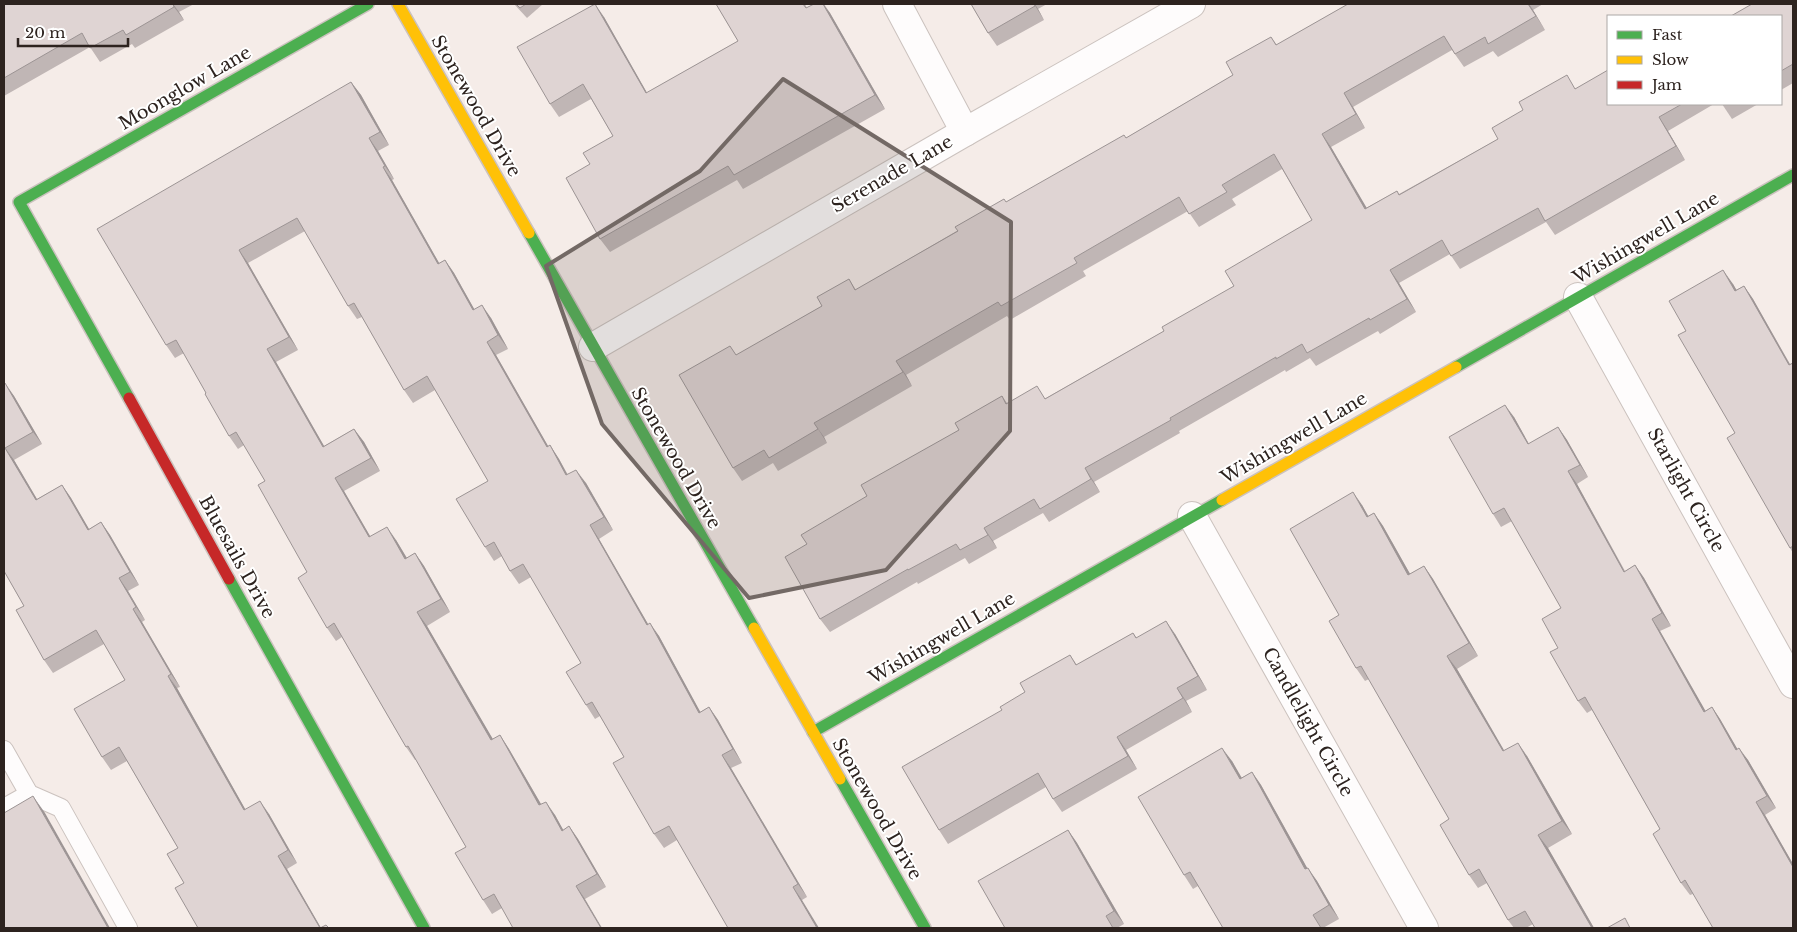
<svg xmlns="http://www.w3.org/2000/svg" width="1797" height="932" font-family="'Libre Baskerville',serif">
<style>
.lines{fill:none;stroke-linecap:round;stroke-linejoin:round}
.lane-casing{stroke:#cbc2be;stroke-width:20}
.street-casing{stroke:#cbc2be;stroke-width:30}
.fast-casing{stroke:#cbc2be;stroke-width:14}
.slow-casing{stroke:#cbc2be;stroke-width:14}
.jam-casing{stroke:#cbc2be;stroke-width:14}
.lane{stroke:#fefcfc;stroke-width:18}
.street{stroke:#fefcfc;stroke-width:28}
.fast{stroke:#4caf50;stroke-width:11}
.slow{stroke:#ffc107;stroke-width:11}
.jam{stroke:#c62828;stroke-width:11}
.wall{fill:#c0b6b5}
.shaded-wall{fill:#9c9494}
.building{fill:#dfd4d3;stroke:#9c9494}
.marked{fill:#736965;fill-opacity:0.2;stroke:#736965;stroke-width:4;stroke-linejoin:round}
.labels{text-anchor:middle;stroke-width:4;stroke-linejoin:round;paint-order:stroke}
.street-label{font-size:18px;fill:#2d231f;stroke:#fff}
</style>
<rect width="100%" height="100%" fill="#f5ece8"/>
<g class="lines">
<g class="lane-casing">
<g id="lane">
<polyline points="4,750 29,794 61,808 128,928"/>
<polyline points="4,808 29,794"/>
</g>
</g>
<g class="street-casing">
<g id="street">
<polyline points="897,4 965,132"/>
<polyline points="1578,297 1793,684"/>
<polyline points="593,347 965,132 1191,4"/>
<polyline points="1192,516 1424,928"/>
</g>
</g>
<g class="fast-casing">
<g id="fast">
<polyline points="529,233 754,628"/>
<polyline points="1456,367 1793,175"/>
<polyline points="129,398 19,202 368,4"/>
<polyline points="229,579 424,928"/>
<polyline points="813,732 1222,500"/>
<polyline points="840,779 925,928"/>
</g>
</g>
<g class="slow-casing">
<g id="slow">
<polyline points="398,4 529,233"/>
<polyline points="1222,500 1456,367"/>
<polyline points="754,628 840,779"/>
</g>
</g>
<g class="jam-casing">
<polyline id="jam" points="129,398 229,579"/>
</g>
<use href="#lane" class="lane"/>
<use href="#street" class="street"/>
<use href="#fast" class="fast"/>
<use href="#slow" class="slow"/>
<use href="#jam" class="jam"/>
</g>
<g class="wall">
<polygon points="4,4 194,4 179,12 184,20 135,48 132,44 100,62 90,47 4,96"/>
<polygon points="514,4 543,4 527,18"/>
<polygon points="716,4 805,4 807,8 814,4 824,4 830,13 885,109 743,189 737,180 610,252 600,239 590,164 613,136 591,99 559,117 550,104 604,17 647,93 738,41"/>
<polygon points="971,4 1047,4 1038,9 1044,20 997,46 988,33"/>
<polygon points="1348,4 1543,4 1533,10 1545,30 1498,57 1493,51 1464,67 1452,50 1353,107 1365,128 1331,147 1366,208 1397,191 1399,194 1498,139 1576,88 1608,104 1714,104 1668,131 1685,160 1555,235 1546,222 1460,269 1450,254 1399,283 1416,312 1380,334 1378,331 1316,366 1310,358 1286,372 1285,370 1179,431 1180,433 1094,482 1100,492 1049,522 1043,513 993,541 997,548 969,564 965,558 918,584 917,582 830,632 820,619 807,544 867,496 959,430 1002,396 1007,403 1046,398 1164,331 1234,286 1312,220 1282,169 1232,199 1236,205 1199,227 1188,211 1083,271 1086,276 1010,320 1007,316 906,375 912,386 824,437 827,443 778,471 773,463 742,481 733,468 737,355 822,306 849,279 856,290 1006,202 1126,138 1233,75 1271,37 1277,45"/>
<polygon points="1793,4 1793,83 1781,90 1781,16"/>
<polygon points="351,82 361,95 389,145 378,151 394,179 392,180 439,263 445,260 454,273 474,309 491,318 508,349 496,355 548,446 550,445 559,459 568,475 586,483 613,530 599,539 648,624 659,636 700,712 709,707 718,720 742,763 731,768 807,897 802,900 677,840 664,848 654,834 624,757 600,716 595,719 586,705 581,663 531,577 519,584 510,571 502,556 494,561 485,547 488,481 435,390 413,403 404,390 362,317 357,319 348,306 305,231 248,263 298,350 276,362 324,446 354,429 364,442 380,471 344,491 370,536 396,540 407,558 415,553 424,566 450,612 427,626 493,740 500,735 509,749 541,804 555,815 563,830 569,826 578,839 606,887 585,899 502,908 492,914 483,900 466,847 416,760 415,760 406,747 342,637 336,641 327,628 307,572 265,481 244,445 238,449 229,436 206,393 184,353 175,358 166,345"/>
<polygon points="1722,104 1758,104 1732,119"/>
<polygon points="1733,284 1736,290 1744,286 1753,299 1790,364 1793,363 1793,553 1790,548 1686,331"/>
<polygon points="4,384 14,396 42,444 14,460 37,499 62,485 71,498 89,529 101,522 110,535 139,585 128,591 145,620 142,622 180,687 177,688 245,809 269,814 297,863 287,869 321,928 329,928 198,928 184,883 178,848 127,761 111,770 102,757 125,680 104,644 53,673 44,660 24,606 4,571"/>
<polygon points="1514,417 1529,444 1558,427 1567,440 1588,477 1577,484 1625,571 1635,565 1644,578 1671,626 1660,631 1705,711 1712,707 1720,719 1737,749 1748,760 1776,808 1765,815 1793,864 1793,928 1693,894 1690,895 1681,883 1660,829 1592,710 1587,713 1578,701 1558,648 1561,608 1512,521 1501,527 1493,514"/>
<polygon points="1362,505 1368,516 1374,513 1383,526 1410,574 1424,566 1433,579 1478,656 1457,669 1504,751 1527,756 1572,834 1548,848 1594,928 1535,928 1533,924 1526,928 1514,928 1508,920 1487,883 1478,888 1469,875 1449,819 1369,679 1365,681 1356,668 1339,615"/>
<polygon points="1133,633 1137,638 1175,634 1207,690 1186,701 1192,712 1126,750 1137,769 1062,812 1053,799 1046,787 948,844 939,830 1002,710 1025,692 1070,655 1077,665"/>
<polygon points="1232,761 1241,778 1252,772 1261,785 1307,868 1317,881 1339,919 1323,928 1198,886 1193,889 1184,875"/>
<polygon points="1068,830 1077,843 1124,924 1117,928 1005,928"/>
</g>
<g class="shaded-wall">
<polygon points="173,4 179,12 184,20 174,7"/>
<polygon points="595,4 604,17 655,107 646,93"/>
<polygon points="823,4 830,13 885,109 875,95"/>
<polygon points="1034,4 1035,4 1038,9 1044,20"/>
<polygon points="1528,4 1529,4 1533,10 1545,30 1536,16"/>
<polygon points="351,82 361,95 389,145 380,132"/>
<polygon points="1344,93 1353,107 1365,128 1356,114"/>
<polygon points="1659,117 1668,131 1685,160 1676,146"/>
<polygon points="1322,134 1331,147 1375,222 1365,209"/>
<polygon points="369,138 378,151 394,179 385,166"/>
<polygon points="383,167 392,180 447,277 438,264"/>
<polygon points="239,250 248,263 298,350 289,337"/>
<polygon points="445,260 454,273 482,323 473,310"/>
<polygon points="1390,270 1399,283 1416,312 1407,299"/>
<polygon points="1723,270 1733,284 1745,304 1735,291"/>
<polygon points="1744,286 1753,299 1793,370 1789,365"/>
<polygon points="482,305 491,318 508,349 498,335"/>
<polygon points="487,342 496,355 556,460 547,447"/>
<polygon points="267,349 276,362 332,460 323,447"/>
<polygon points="896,361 906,375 912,386 903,372"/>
<polygon points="5,383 14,396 42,444 33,432"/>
<polygon points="1505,405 1514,417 1536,457 1528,444"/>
<polygon points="814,423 824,437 827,443 818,429"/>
<polygon points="1558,427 1567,440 1588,477 1580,465"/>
<polygon points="354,429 364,442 380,471 371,458"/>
<polygon points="550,445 559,459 575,489 566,475"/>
<polygon points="5,448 14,460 45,513 36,500"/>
<polygon points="1085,468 1094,482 1100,492 1091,479"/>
<polygon points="576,470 586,483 613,530 604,517"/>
<polygon points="1568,471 1577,484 1632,585 1624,572"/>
<polygon points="335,478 344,491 378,550 369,537"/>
<polygon points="62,485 71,498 97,543 88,530"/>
<polygon points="1353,492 1362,505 1376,530 1367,517"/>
<polygon points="1374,513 1383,526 1418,588 1408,575"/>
<polygon points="101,522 110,535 139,585 130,572"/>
<polygon points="590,525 599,539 656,638 647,625"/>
<polygon points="387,527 396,540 415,572 405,559"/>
<polygon points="984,528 993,541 997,548 988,535"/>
<polygon points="415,553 424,566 450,612 441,599"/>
<polygon points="1635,565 1644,578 1671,626 1662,613"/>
<polygon points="1424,566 1433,579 1478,656 1469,643"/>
<polygon points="119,578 128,591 145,620 136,607"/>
<polygon points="133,609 142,622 180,687 171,674"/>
<polygon points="417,612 427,626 501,753 491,740"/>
<polygon points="1652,619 1660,631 1713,724 1704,712"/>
<polygon points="1166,621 1175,634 1207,690 1198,676"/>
<polygon points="650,623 659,636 708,726 699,713"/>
<polygon points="1447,656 1457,669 1512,764 1503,751"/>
<polygon points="168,676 177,688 253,823 244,810"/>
<polygon points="1177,688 1186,701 1192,712 1183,698"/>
<polygon points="709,707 718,720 742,763 733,749"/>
<polygon points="1712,707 1720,719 1745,762 1736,750"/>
<polygon points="500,735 509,749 549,818 539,805"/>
<polygon points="1117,737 1126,750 1137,769 1128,756"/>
<polygon points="1518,743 1527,756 1572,834 1562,821"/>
<polygon points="1222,748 1232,761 1250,792 1240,779"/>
<polygon points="1739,748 1748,760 1776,808 1767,796"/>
<polygon points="722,755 731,768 807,897 798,884"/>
<polygon points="1252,772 1261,785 1315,882 1305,869"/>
<polygon points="33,796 45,813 110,928 108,928"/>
<polygon points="260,801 269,814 297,863 288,850"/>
<polygon points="546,802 555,815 571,844 562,831"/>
<polygon points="1756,802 1765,815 1793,864 1793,867"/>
<polygon points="569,826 578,839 606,887 597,874"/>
<polygon points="1068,830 1077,843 1124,924 1114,911"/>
<polygon points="1538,835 1548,848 1594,928 1592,928"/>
<polygon points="278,856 287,869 321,928 320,928"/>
<polygon points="1308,868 1317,881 1339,919 1329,905"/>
<polygon points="576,886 585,899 602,928 601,928"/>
<polygon points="793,887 802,900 819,928 817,928"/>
</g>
<g class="building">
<polygon points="4,4 173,4 174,7 126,35 123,30 90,48 82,33 4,78"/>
<polygon points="516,4 526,4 520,8"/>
<polygon points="595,4 646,93 738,41 716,4 803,4 806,8 814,4 823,4 875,95 734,175 728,166 600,239 566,178 590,164 583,153 613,136 583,84 550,104 517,47"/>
<polygon points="971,4 1034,4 1035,6 988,33"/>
<polygon points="1348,4 1528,4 1536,16 1488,44 1485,37 1455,54 1444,36 1344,93 1356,114 1322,134 1365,209 1397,191 1399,195 1498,139 1492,128 1523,110 1519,102 1567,75 1575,89 1608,70 1608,104 1682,104 1659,117 1676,146 1545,221 1538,208 1451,256 1442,240 1390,270 1407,299 1370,320 1369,318 1307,353 1302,344 1276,359 1276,357 1170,418 1171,420 1085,468 1091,479 1040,509 1034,499 984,528 988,535 960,550 956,544 908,570 908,569 820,619 785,557 807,544 801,535 867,496 861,485 959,430 955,423 1002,396 1006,404 1037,386 1045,399 1164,331 1162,327 1234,286 1225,271 1312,220 1274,154 1222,185 1227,192 1189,214 1179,197 1074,258 1077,263 1001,306 998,302 896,361 903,372 814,423 818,429 769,458 764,450 733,468 679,375 730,346 736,355 822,306 817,297 849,279 855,290 958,231 955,227 1004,199 1006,202 1124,135 1126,138 1233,75 1226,62 1271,37 1276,45"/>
<polygon points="1752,4 1793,4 1793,64 1781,71 1781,16 1731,16"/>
<polygon points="351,82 380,132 369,138 385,166 383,167 438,264 445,260 473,310 482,305 498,335 487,342 547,447 550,445 566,475 576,470 604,517 590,525 647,625 650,623 699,713 709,707 733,749 722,755 798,884 793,887 817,928 728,928 669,826 654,834 613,763 624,757 592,702 586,705 566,672 581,663 523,564 510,571 494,542 485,547 456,499 488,481 427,376 404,390 354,303 348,306 297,218 239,250 289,337 267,349 323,447 354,429 371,458 335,478 369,537 387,527 405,559 415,553 441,599 417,612 491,740 500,735 539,805 546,802 562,831 569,826 597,874 576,886 601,928 513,928 494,894 483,900 455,853 466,847 408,746 406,747 334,623 327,628 298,578 307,572 258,485 265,481 236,432 229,436 205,394 206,393 176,340 166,345 97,229"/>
<polygon points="1723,270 1735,291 1744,286 1789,365 1793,363 1793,546 1790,548 1727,438 1735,433 1678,335 1686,331 1669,301"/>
<polygon points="5,383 33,432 5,448 36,500 62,485 88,530 101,522 130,572 119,578 136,607 133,609 171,674 168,676 244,810 260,801 288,850 278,856 320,928 198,928 175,888 184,883 167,854 178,848 119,747 102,757 74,709 125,680 96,630 44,660 16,610 24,606 4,571 4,384"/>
<polygon points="1505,405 1528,444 1558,427 1580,465 1568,471 1624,572 1635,565 1662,613 1652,619 1704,712 1712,707 1736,750 1739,748 1767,796 1756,802 1793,867 1793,928 1713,928 1685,880 1681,883 1653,834 1660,829 1585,697 1578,701 1550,652 1558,648 1542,619 1561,608 1504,508 1493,514 1449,437"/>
<polygon points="1353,492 1367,517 1374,513 1408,575 1424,566 1469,643 1447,656 1503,751 1518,743 1562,821 1538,835 1592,928 1535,928 1525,911 1508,920 1479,869 1469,875 1440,825 1449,819 1361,666 1356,668 1329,621 1339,615 1290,529"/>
<polygon points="1166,621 1198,676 1177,688 1183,698 1117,737 1128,756 1053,799 1038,773 939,830 902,767 1002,710 1000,707 1025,692 1020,683 1070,655 1076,665 1133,633 1136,638"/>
<polygon points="1222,748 1240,779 1252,772 1305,869 1308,868 1329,905 1313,915 1321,928 1223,928 1190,872 1184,875 1138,797"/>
<polygon points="33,796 108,928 4,928 4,813"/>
<polygon points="1068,830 1114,911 1106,916 1113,928 1005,928 978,881"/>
<polygon points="1625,918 1630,928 1607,928"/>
<polygon points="326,925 329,928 320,928"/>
</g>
<path class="marked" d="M783,79L1011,222L1010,431L886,570L749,598L602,424L546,266L700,171Z"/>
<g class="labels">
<g class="street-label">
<text transform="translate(185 88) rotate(-30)" y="6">Moonglow Lane</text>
<text transform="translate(476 106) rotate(60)" y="6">Stonewood Drive</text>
<text transform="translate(892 174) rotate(-30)" y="6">Serenade Lane</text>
<text transform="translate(1646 238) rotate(-30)" y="6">Wishingwell Lane</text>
<text transform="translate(1294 438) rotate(-30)" y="6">Wishingwell Lane</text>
<text transform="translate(676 458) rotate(60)" y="6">Stonewood Drive</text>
<text transform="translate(1686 490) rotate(61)" y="6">Starlight Circle</text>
<text transform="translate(237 557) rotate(61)" y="6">Bluesails Drive</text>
<text transform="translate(942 638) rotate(-30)" y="6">Wishingwell Lane</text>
<text transform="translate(1308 722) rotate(61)" y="6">Candlelight Circle</text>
<text transform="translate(877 809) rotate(60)" y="6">Stonewood Drive</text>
</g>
</g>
<rect width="1797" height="932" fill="none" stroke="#2d231f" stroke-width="10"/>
<rect x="1607" y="15" width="175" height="90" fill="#ffffff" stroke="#aba7a5"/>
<rect x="1617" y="31" width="25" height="8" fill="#4caf50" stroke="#aba7a5"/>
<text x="1652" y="40" font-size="15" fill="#2d231f">Fast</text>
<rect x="1617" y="56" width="25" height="8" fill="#ffc107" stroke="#aba7a5"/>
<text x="1652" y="65" font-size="15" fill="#2d231f">Slow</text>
<rect x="1617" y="81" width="25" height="8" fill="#c62828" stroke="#aba7a5"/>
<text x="1652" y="90" font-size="15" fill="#2d231f">Jam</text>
<path d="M18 38v8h110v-8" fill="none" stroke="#2d231f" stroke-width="2.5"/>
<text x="25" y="38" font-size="15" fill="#2d231f" stroke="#ffffff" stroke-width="4" paint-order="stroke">20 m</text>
</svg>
